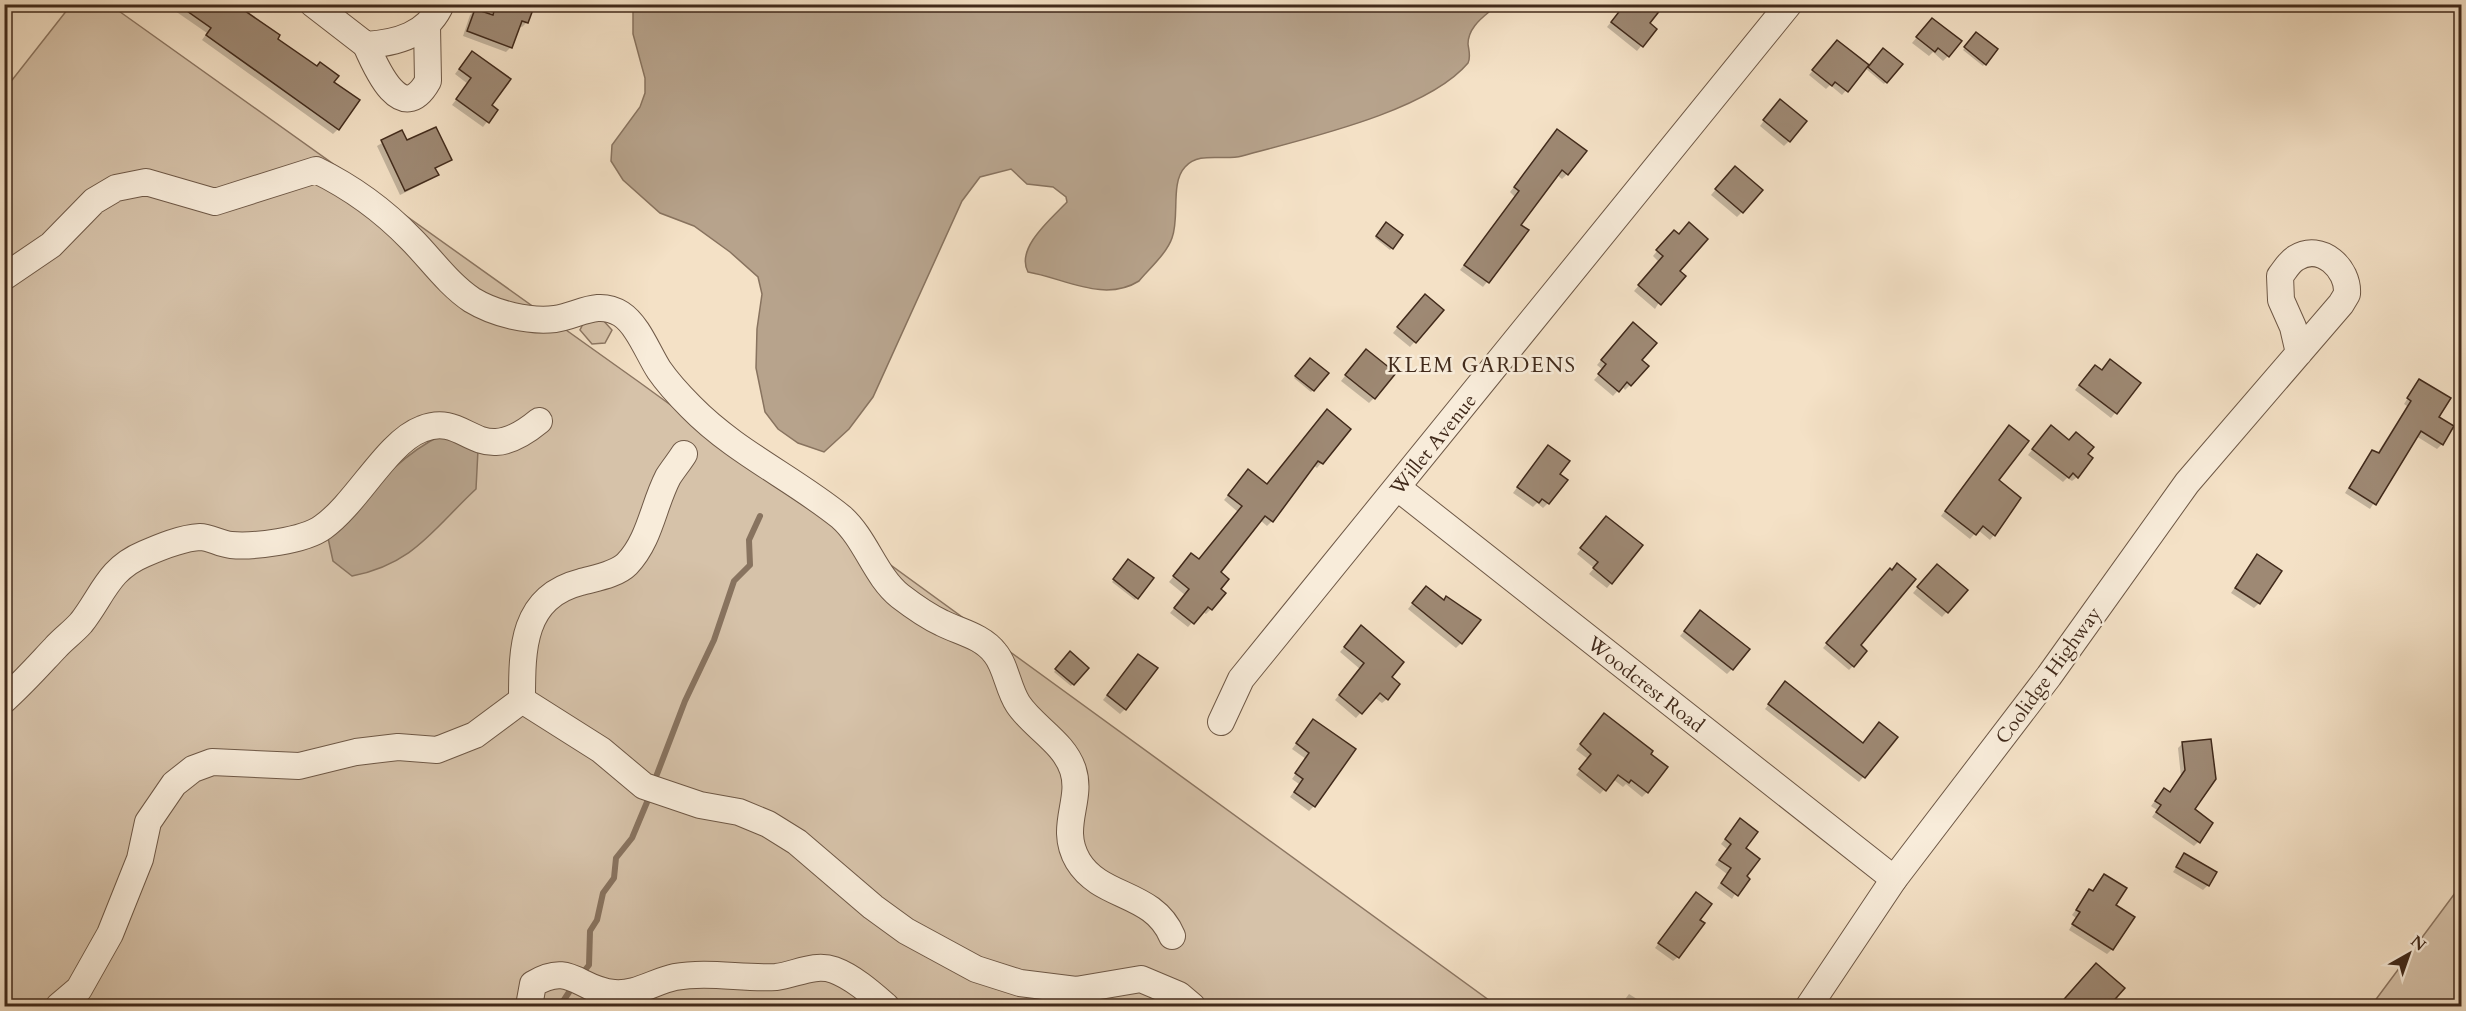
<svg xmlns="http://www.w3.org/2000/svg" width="2466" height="1011" font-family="Cardo,serif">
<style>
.green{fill:#d6c2a9;stroke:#8c7662;stroke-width:1.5}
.water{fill:#b7a38c;stroke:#88735f;stroke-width:1.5}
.shadow{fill:#0003}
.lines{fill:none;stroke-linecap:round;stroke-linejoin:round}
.stream{stroke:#88735f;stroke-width:6}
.building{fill:#9e8974;stroke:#412a1b;stroke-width:1.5}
.minor-casing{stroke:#6e5846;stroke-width:28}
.minor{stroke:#f8ecda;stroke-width:26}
.labels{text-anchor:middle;stroke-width:5;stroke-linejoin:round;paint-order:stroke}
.street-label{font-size:20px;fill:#412a1b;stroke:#f8ecda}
.neighbourhood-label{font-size:21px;letter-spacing:1.5px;fill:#412a1b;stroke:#f8ecda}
</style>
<rect width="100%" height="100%" fill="#f4e1c6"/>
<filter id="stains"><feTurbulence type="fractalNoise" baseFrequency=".00333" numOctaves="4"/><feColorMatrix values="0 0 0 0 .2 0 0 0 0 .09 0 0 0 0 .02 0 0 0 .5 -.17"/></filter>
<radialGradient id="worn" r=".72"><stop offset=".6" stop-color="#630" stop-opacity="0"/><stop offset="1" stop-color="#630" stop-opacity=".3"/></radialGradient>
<g class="green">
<polygon points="109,4 639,382 1497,1006 5,1006 5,89 71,5"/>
<polygon points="601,318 612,330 605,343 592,344 580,330 584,322"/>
<polygon points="2461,885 2461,1006 2371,1006"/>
</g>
<g class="water">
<path d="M633,5L1489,4V12C1479,20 1468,30 1468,44C1469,52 1471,57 1468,63C1427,112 1303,139 1242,156C1223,161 1199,151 1185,167C1170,183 1180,217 1172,238C1167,253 1149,269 1139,281C1104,303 1064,278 1028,272C1015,248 1052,218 1067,202L1066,197L1053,187L1027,184L1011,169L980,177L962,201L873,397L849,429L824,452L798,443L778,429L765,412L756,368L757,329L762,294L758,277L730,252L694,226L660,213L623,180L611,161L612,145L640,107L645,93V78L633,34Z"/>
<path d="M442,435L478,450L476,489C433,529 414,564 352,576L333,561L328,538C363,501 395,457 442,435Z"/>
</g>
<g class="shadow">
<polygon points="165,4 233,4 332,83 338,129 333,134 202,40 207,33"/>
<polygon points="365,4 394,4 388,12"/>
<polygon points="494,4 527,22 522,27 519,26 511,47 506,52 463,36 470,15 475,10 490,16"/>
<polygon points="1621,10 1655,29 1637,51 1607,27"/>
<polygon points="1928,24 1948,56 1943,61 1933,52 1929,56 1912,43"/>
<polygon points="1977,34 1996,50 1983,66 1963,50"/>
<polygon points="1837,42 1869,67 1900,64 1884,84 1865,68 1842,95 1830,85 1826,89 1809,75"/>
<polygon points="467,58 490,105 496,110 483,127 452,105 468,84 455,74"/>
<polygon points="1775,106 1789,141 1784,146 1760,126"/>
<polygon points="401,132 406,142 450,160 435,169 437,174 432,179 400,195 377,146"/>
<polygon points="1552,136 1567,174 1562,179 1557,175 1519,225 1527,231 1483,287 1460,270 1515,197 1510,192"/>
<polygon points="1730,173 1742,212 1737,217 1711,195"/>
<polygon points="1384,226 1392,248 1390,250 1375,238"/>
<polygon points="1669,237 1678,271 1655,309 1634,291 1659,262 1653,256"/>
<polygon points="1420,300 1442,310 1410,347 1393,333"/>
<polygon points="1628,329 1640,360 1630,385 1625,390 1622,386 1613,396 1594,380 1603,370 1597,365"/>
<polygon points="1361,356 1374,398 1369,403 1341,381"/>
<polygon points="1310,360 1313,390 1311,392 1294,378"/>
<polygon points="2090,371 2101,372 2139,383 2111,418 2075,390"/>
<polygon points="2419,381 2437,418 2442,444 2437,449 2416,436 2370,509 2345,493 2368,457 2372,452 2377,454 2407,406 2404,404"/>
<polygon points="1349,429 1317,468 1313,465 1272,521 1267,526 1260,520 1219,572 1219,590 1224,593 1211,609 1206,614 1202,611 1188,627 1170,613 1185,595 1169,582 1187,560 1199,561 1238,512 1224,500 1244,476 1267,485"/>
<polygon points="2005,431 1997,480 1994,535 1990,540 1978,530 1970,539 1941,516"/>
<polygon points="2046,432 2086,455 2077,477 2072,481 2067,478 2063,482 2028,455"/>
<polygon points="1543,452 1558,475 1548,503 1543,508 1537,503 1533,507 1513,493"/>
<polygon points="1601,523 1611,583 1607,588 1589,574 1594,568 1577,554"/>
<polygon points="2257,556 2259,603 2254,608 2231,593"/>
<polygon points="1127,563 1151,579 1135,600 1112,582"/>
<polygon points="1932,571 1966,590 1942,617 1913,593"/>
<polygon points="1886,575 1853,666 1849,670 1823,648"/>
<polygon points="1421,593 1461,643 1456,648 1408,609"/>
<polygon points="1696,617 1732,669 1727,674 1680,636"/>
<polygon points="1357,632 1390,677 1387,699 1382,703 1374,697 1356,718 1335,700 1360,669 1340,652"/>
<polygon points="1070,653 1087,668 1071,686 1054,672"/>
<polygon points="1134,660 1125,709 1120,714 1103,700"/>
<polygon points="1781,688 1862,744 1896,738 1859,782 1765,709"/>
<polygon points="1599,720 1647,792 1642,797 1626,784 1623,787 1613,779 1600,794 1576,775 1588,759 1576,750"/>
<polygon points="1313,721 1314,806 1309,811 1290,797 1299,784 1292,779 1306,759 1292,749"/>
<polygon points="2183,743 2198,842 2194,846 2152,817 2157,810 2151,806 2160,794 2169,793 2181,777 2178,748"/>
<polygon points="1740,820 1745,877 1732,899 1717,888 1727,874 1715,865 1727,849 1721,844"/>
<polygon points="2184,855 2208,885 2203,890 2173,872"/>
<polygon points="2090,891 2114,906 2112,949 2107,954 2069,930 2076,918 2072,915"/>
<polygon points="1692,898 1678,957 1673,961 1655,948"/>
<polygon points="2092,970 2123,988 2107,1006 2059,1006"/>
<polygon points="1629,994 1648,1006 1620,1006"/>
</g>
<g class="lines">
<g class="stream">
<polyline points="654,782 685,701 714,640 734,581 750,565 749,540 760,516"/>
<polyline points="581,975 589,965 590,931 597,920 603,893 614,878 616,858 632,838 650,795"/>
<polyline points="560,1006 573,986"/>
</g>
</g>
<g class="building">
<polygon points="177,4 235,4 280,35 278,39 317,66 320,62 339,76 334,82 360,100 339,130 206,35 211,28"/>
<polygon points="483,4 535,4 528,23 522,21 512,48 467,31 475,9 493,15 494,11 482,8"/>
<polygon points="1625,4 1665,4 1650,23 1657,29 1643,47 1611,22"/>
<polygon points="1932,18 1962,41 1949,57 1938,48 1935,52 1916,37"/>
<polygon points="1976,32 1998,49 1986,65 1964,47"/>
<polygon points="1837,40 1869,65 1848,92 1835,82 1832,86 1812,70"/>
<polygon points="1883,48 1903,64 1887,83 1868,67"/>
<polygon points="472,51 511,79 492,105 498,110 489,123 456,99 471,78 459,69"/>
<polygon points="1780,99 1807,121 1790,142 1763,120"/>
<polygon points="436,127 452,160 435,168 439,175 405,191 381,140 402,130 407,140"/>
<polygon points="1557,129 1587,151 1568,175 1562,170 1521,225 1529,230 1489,283 1464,265 1519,191 1514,187"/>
<polygon points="1735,166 1763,190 1743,213 1715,189"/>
<polygon points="1386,222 1403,235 1393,249 1376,236"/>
<polygon points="1689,222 1708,239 1680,271 1686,276 1661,305 1638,285 1663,256 1656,250 1674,230 1679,234"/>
<polygon points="1425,294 1444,310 1416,343 1397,327"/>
<polygon points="1633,322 1657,343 1642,360 1649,366 1631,386 1627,382 1619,392 1598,374 1606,364 1601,360"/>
<polygon points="1366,349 1396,373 1375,399 1345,375"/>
<polygon points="1310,358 1329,373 1314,391 1295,376"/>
<polygon points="2110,359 2141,383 2117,414 2079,385 2095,365 2102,370"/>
<polygon points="2419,379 2451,398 2439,417 2454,426 2443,445 2421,431 2376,505 2349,488 2372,450 2379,453 2411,401 2407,398"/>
<polygon points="1327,409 1351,429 1323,464 1318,461 1273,522 1265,516 1221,572 1229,579 1221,589 1226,593 1212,610 1208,607 1194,624 1174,608 1189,589 1173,576 1191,553 1199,559 1242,506 1228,495 1248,469 1267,484"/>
<polygon points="2009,425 2029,441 1999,480 2021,498 1995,536 1983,526 1976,535 1945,511"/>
<polygon points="2051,425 2069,440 2076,432 2094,447 2088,454 2093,458 2078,478 2073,473 2069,478 2032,449"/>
<polygon points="1548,445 1570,461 1560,474 1568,480 1549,504 1542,499 1539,503 1517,487"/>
<polygon points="1606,516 1643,545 1612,584 1593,568 1598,562 1580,548"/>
<polygon points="2257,554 2282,571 2260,604 2235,588"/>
<polygon points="1128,559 1154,578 1138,599 1113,579"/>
<polygon points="1897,563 1916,579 1861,645 1867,651 1854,667 1826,643 1890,568 1892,570"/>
<polygon points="1937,564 1968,590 1948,613 1917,587"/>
<polygon points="1426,586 1444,600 1446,596 1481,620 1462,644 1412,603"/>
<polygon points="1700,610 1750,649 1733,670 1684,631"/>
<polygon points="1361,625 1404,662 1392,677 1400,684 1388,700 1380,693 1362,714 1339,695 1364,663 1344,647"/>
<polygon points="1070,651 1089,668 1074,685 1055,669"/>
<polygon points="1138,654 1158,668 1126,710 1107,695"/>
<polygon points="1785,681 1863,743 1879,722 1898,737 1865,778 1768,704"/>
<polygon points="1604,713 1653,751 1651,754 1668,767 1648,793 1631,780 1629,783 1618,775 1606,791 1579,769 1591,754 1580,744"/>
<polygon points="1313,719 1356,749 1315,807 1294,792 1303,779 1295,773 1309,753 1296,743"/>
<polygon points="2211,739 2216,779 2195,809 2213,823 2200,843 2156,812 2161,805 2155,801 2164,788 2170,792 2185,770 2182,742"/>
<polygon points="1740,818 1758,832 1746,848 1760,859 1747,876 1750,879 1738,896 1721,883 1731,868 1719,860 1731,844 1725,839"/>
<polygon points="2184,853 2217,872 2209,886 2176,867"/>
<polygon points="2104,874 2127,888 2116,905 2135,917 2113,950 2072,924 2080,912 2076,910 2089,889 2093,891"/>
<polygon points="1696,892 1712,904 1700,920 1705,923 1679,958 1658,943"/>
<polygon points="2096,963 2125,988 2109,1006 2058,1006"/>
</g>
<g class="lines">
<g class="minor-casing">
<g id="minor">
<path d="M313,4L366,45C396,43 428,35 441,4"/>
<path d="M366,45C376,68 402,128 428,81L427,26"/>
<path d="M4,277L51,245L94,201L116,188L146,182L215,202L316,170C353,188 382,209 411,239C431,259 448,284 472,300C495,314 529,322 555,319C578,316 597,299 621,314C638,325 648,353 659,370C668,383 680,396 691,407C735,452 793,478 841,517C866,539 875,576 900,596C913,606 927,616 942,623C960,632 982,636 995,653C1006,666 1008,689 1018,704C1033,727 1064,742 1073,770C1083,801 1058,827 1078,861C1101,899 1153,891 1172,936"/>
<polyline points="1398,488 1894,879"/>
<path d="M4,700C23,683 38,666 55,648C63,639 73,632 81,623C103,595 108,569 144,554C160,547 181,538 200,537C210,537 220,544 231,545C254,547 304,541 323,527C357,503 387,442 422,429C469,410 476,473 539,421"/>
<polyline points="522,700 601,750 644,786 700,805 739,812 768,824 797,842 873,907 906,931 976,969 1020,983 1076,990 1141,979 1179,995 1192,1006"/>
<polyline points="1221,722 1241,679 1789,4"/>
<path d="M59,1006L79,989L110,934L140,859L148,822L174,784L193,769L212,762L299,766L356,752L398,747L437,750L475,735L522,700C522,648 522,597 581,582C595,578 616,575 627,564C650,540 653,506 668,477C673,469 679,462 684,454"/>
<path d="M529,1006L533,984C571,961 578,990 614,993C636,995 655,981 675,977C708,971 743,979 776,977C795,975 814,963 834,970C853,977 871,993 886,1006"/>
<path d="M1809,1006L1894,879L2049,676L2187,483L2341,304L2347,294C2349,269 2321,242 2296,258C2289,262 2285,270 2280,276L2281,300L2293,327L2299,353"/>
</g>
</g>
<use href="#minor" class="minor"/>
</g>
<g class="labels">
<g class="street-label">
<text transform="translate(1433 444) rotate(-51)" y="7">Willet Avenue</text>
<text transform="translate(2048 675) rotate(-54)" y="7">Coolidge Highway</text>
<text transform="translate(1646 684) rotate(38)" y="7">Woodcrest Road</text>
</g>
<g class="neighbourhood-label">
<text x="1482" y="372">KLEM GARDENS</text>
</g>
</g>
<rect width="2466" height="1011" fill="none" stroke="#f4e1c6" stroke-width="24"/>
<rect x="6" y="6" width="2454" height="999" fill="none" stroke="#412a1b" stroke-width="3"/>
<rect x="12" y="12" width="2442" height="987" fill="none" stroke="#412a1b" stroke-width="1.5"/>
<g transform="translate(2409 954) rotate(40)" stroke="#f8ecda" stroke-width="4.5" paint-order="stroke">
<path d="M0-4.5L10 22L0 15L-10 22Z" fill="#412a1b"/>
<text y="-9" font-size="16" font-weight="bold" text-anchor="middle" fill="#412a1b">N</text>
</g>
<rect width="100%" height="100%" filter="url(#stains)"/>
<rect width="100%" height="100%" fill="url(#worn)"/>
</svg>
